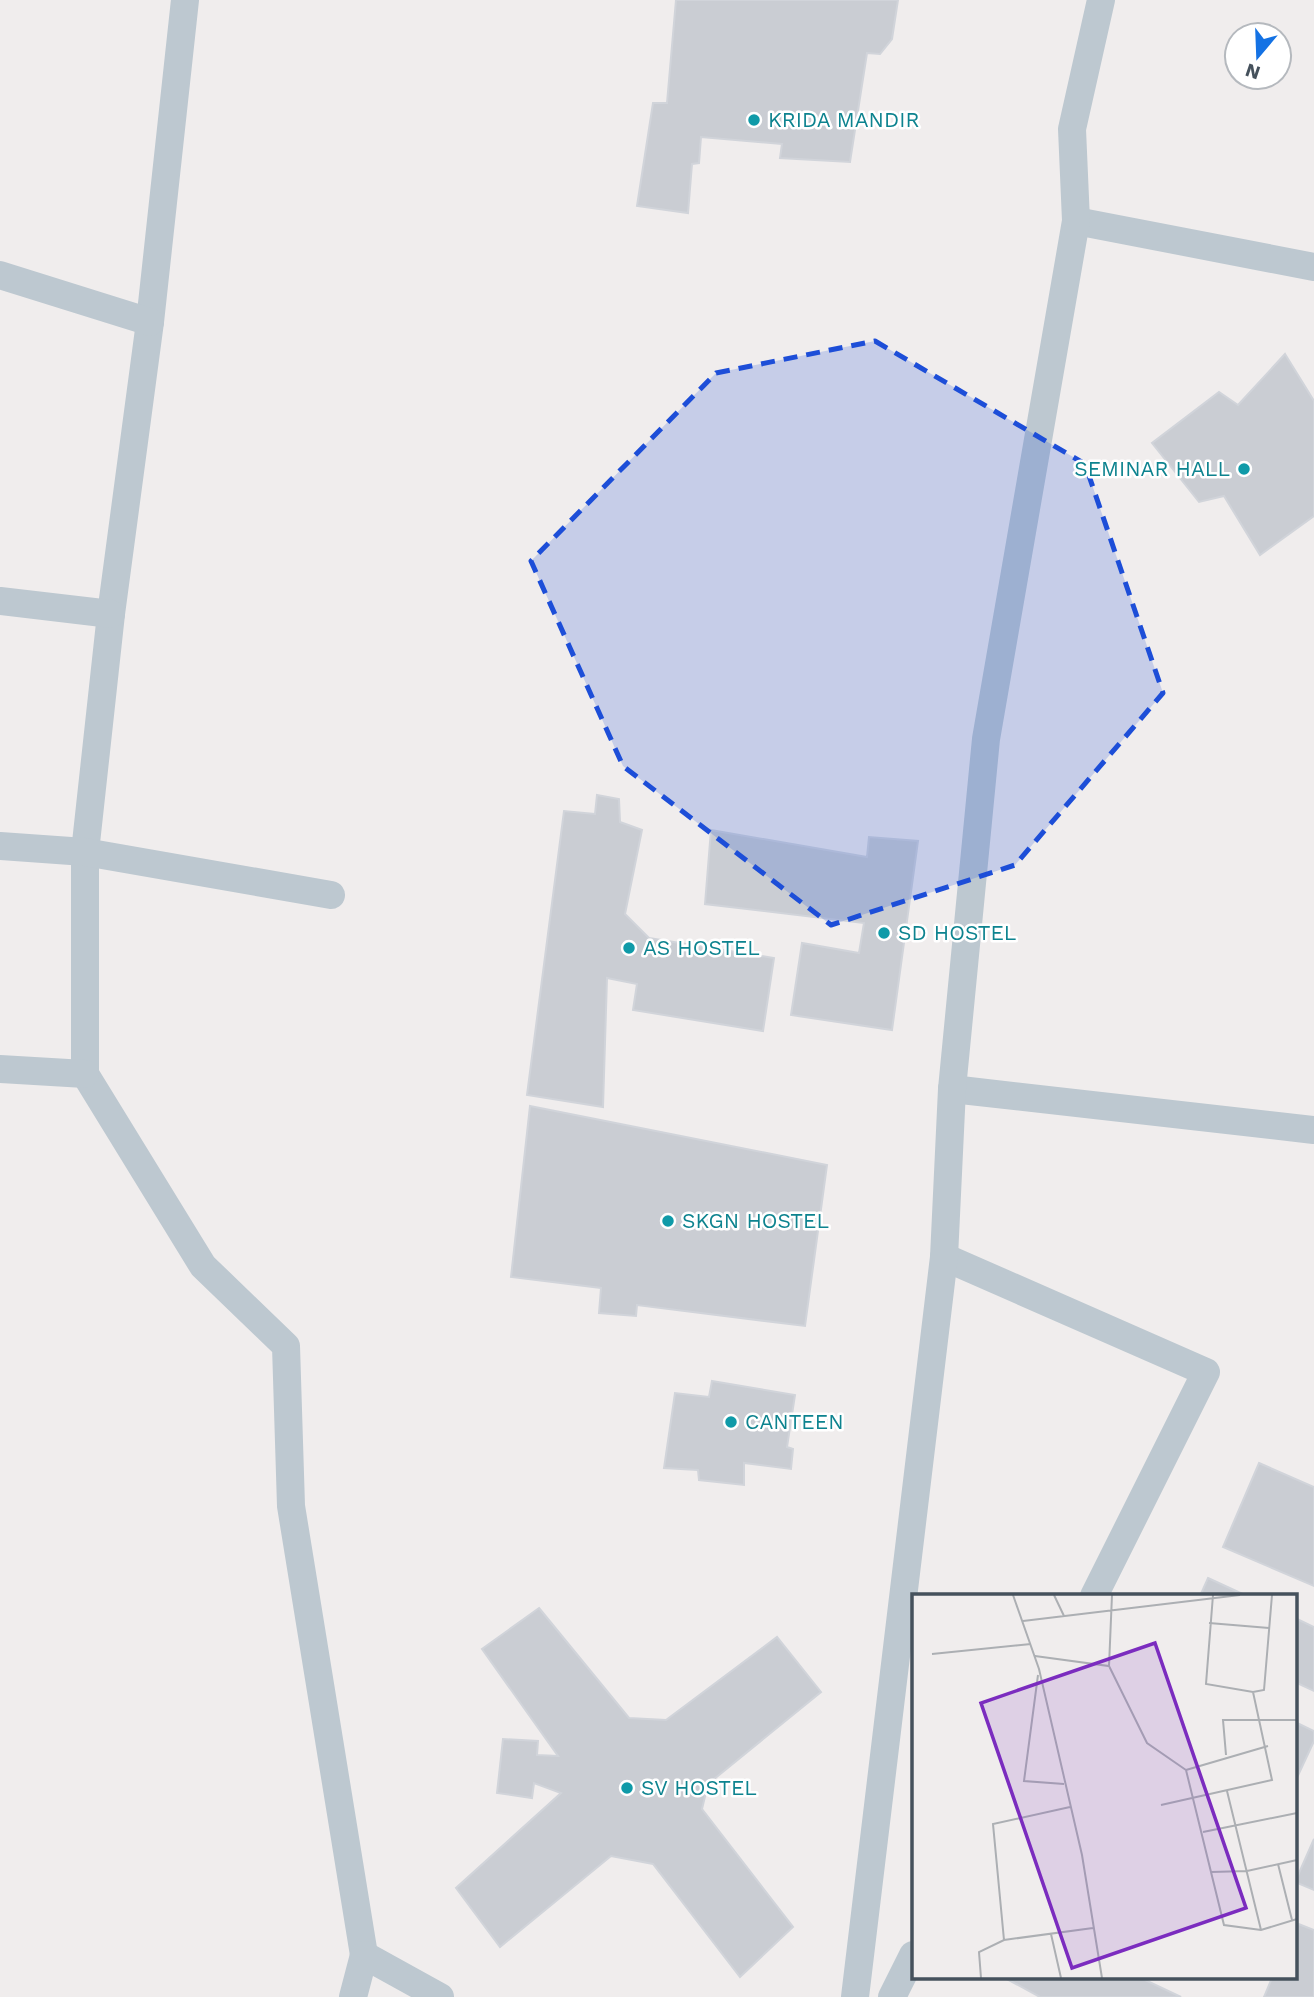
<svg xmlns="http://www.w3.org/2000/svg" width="1314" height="1997" font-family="'Work Sans',sans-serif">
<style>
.building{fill:#cacdd3;stroke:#d1d4da;stroke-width:2}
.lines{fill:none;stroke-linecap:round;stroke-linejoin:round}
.street{stroke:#bdc8d0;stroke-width:28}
.marked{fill:#1d4ed8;fill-opacity:0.2;stroke:#1d4ed8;stroke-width:5;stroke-dasharray:14 9;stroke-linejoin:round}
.culture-dot{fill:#0f9aa8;stroke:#fff;stroke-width:2.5}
.labels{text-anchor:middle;stroke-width:5;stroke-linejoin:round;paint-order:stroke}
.culture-label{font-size:21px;fill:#0d838f;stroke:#fff;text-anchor:start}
.inset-road{fill:none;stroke:#acafb3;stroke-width:2}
.view{fill:#7b2cbf;fill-opacity:0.15;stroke:#7b2cbf;stroke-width:3.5}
.inset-edge{fill:none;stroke:#45515c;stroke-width:3.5}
</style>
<rect width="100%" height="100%" fill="#f0eded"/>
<g class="building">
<polygon points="676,0 898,0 892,39 880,54 867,53 850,162 780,158 782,144 701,137 699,163 692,164 688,213 637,206 653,103 667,103"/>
<polygon points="1285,354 1314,401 1314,516 1260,555 1224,496 1199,502 1152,443 1219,392 1238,405"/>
<polygon points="597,795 619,799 620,822 642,830 625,914 649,938 774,958 763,1031 633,1010 637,984 607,978 603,1107 527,1095 564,811 595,814"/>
<polygon points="711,830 867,857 869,837 918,841 892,1030 791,1015 802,943 859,953 864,923 705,904"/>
<polygon points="530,1106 827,1165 805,1326 637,1305 636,1316 599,1313 601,1288 511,1277"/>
<polygon points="712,1381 795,1395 787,1447 793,1449 791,1469 744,1463 744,1485 699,1480 698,1470 664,1468 675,1393 709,1397"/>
<polygon points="1259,1463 1314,1487 1314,1586 1223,1547"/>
<polygon points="1208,1578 1247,1596 1200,1596"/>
<polygon points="539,1608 629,1718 666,1720 777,1637 821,1692 708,1784 702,1809 793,1927 740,1977 653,1864 611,1856 500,1947 456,1888 561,1793 534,1783 532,1798 497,1793 503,1739 538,1741 537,1755 558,1756 482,1649"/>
<polygon points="1295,1618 1314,1627 1314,1691 1295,1682"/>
<polygon points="1295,1722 1314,1731 1314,1741 1295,1782"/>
<polygon points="1314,1839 1314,1890 1295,1882"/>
<polygon points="1296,1923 1314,1930 1314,1997 1264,1997 1272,1978 1295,1978"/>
<polygon points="1005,1978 1141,1978 1181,1997 1040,1997"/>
</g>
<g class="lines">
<g class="street">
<polyline points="185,0 150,322 111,614 85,852 85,1074 203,1266 286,1346 291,1506 364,1955"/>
<polyline points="1076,221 1314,267"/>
<polyline points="0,275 150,322"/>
<polyline points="0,601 111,614"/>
<polyline points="0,846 85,852 331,895"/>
<polyline points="0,1069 85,1074"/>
<polyline points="952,1089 1314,1130"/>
<polyline points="944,1257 1206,1372 1094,1596"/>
<polyline points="353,1997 364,1955 440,1997"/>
<polyline points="855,1997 944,1257 952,1089 986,739 1076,221 1072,129 1101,0"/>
<polyline points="892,1997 913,1955"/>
</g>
</g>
<path class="marked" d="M875,341L1085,464L1163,693L1015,865L831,925L623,766L531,561L716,373Z"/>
<g class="culture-dot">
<circle cx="754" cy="120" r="7"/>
<circle cx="1244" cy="469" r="7"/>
<circle cx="884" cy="933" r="7"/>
<circle cx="629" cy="948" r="7"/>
<circle cx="668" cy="1221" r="7"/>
<circle cx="731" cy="1422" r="7"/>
<circle cx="627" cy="1788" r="7"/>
</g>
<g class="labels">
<g class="culture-label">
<text x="768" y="127">KRIDA MANDIR</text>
<text x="1230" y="476" text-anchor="end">SEMINAR HALL</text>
<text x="898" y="940">SD HOSTEL</text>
<text x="643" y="955">AS HOSTEL</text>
<text x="682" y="1228">SKGN HOSTEL</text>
<text x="745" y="1429">CANTEEN</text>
<text x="641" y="1795">SV HOSTEL</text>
</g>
</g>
<g transform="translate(912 1594)">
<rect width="385" height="385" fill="#f0eded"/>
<path class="inset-road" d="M101,1L127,75L170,261L190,384M142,1L152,22M301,1L294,90L341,98L352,96L360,1M111,27L328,1M297,29L357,34M20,60L119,50M123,62L197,72L200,1M197,72L235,149L274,176L312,331L349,336L385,325M126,81L112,187L152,190M314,161L311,126H385M274,176L356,152M315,197L349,336M249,211L360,186L341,98M291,238L385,219M366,270L380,326M299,278L335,277L385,266M139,340L149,384M92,346L81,230L158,213M69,384L67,358L92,346L181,334"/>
<path class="view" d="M243,49L334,314L160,374L69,109Z"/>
<rect width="385" height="385" class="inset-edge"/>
</g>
<g transform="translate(1258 56) rotate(199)"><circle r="33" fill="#ffffff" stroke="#b5b9be" stroke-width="2"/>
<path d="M0-5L12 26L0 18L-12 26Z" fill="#1472e4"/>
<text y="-10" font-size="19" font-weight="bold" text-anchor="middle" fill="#45515c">N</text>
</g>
</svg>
